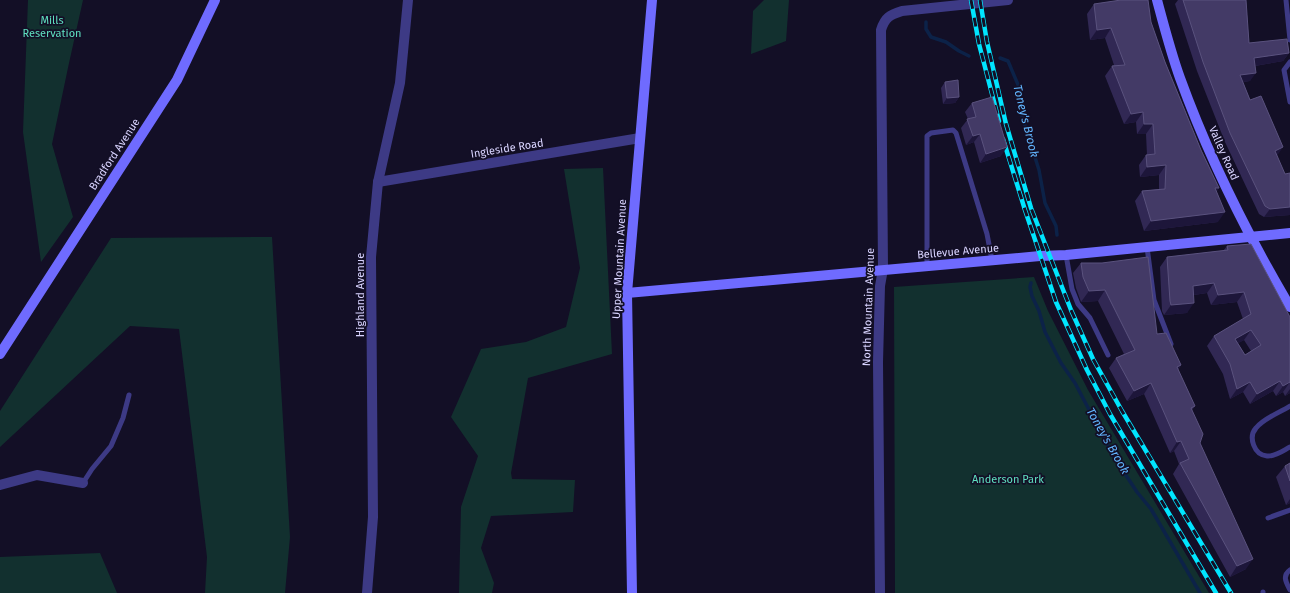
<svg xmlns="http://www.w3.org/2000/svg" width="1290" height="593" font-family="'Fira Sans',sans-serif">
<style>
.green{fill:#12302f}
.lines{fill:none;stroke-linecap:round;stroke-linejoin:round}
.stream{stroke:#0c2248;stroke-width:3.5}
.lane{stroke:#3d3a85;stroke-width:5}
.street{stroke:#3d3a85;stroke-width:10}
.secondary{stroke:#6f6bff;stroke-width:10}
.rail-casing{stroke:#00e5ff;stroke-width:4.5}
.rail{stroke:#130f26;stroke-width:3;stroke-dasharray:9;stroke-linecap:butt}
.wall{fill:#312854;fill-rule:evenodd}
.shaded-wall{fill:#1d163a}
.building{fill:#433a66;stroke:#5a527e;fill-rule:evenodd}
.labels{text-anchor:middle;stroke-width:3.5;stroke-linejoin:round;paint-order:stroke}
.park-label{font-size:11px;fill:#5fe0c0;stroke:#130f26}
.street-label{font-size:11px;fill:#d9d4ff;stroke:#130f26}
.water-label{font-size:12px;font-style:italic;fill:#62b6ff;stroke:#130f26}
</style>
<rect width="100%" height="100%" fill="#130f26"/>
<g class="green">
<polygon points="28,0 83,0 69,63 52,144 73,217 41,262 23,132"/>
<polygon points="764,0 789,0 786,41 751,54 753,11"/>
<polygon points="603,168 612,354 528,378 511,473 512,479 575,480 573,512 491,516 481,548 494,583 492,593 459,593 461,507 478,456 451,417 481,349 526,342 566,327 580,268 564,169"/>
<polygon points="272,237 290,537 285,593 205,593 207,557 179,329 130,326 0,447 0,411 111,238"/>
<polygon points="1034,277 1048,311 1088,390 1209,593 895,593 894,287"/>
<polygon points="100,553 117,593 0,593 0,557"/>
</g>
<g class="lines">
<g class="stream">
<polyline points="926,22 926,29 931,37 946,42 959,51 969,56"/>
<polyline points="1000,58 1008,61 1019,87 1020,106 1022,116 1039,170 1045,203 1056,226 1057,235"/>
<polyline points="1031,283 1030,287 1032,296 1039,311 1045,332 1061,363 1075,383 1114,457 1137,492 1151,509 1200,593"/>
</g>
<g class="lane">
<polyline points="1286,0 1290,40"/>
<polyline points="1290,62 1284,70 1290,102"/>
<polyline points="1147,247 1154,300 1171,344"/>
<polyline points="1066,255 1072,289 1078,304 1090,318 1108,355"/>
<polyline points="927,266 927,136 931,133 953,130 956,133 987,234 992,260"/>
<path d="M1290,406C1279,413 1264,418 1256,428C1248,437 1254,455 1267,456C1275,457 1284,450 1290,447"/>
<polyline points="83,483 92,469 111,446 123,418 129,395"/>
<polyline points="1268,518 1290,510"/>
<path d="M1290,570C1282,576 1286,582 1290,590"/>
<polyline points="1263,592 1263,593"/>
</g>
<g class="street">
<polyline points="378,182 640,138"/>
<polyline points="0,485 37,475 83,483"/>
<polyline points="367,593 373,517 371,257 378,182 400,83 408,0"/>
<path d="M880,593L878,362L880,286L883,269L881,30C885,17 890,15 902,11L1008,0"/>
</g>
<g class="secondary">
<path d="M1157,0C1164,26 1171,53 1180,78C1209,158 1247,234 1290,307"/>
<polyline points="627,293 1040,256 1066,255 1290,233"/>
<polyline points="0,354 177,80 215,0"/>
<polyline points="632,593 627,293 652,0"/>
</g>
<g class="rail-casing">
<g id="rail">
<polyline points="971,0 979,44 999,121"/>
<polyline points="980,0 987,42 1006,124 1031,208 1071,310 1093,359 1122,411 1231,593"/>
<polyline points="1003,139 1025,210 1056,302 1087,370 1110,414 1216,593"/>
</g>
</g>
<use href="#rail" class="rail"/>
</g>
<g class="wall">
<polygon points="1178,0 1246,0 1249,43 1289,53 1283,61 1255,66 1250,81 1243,82 1250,100 1277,156 1290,215 1264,217 1259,214 1225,142 1197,71 1175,4"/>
<polygon points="1094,4 1151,22 1165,62 1201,150 1219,188 1216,192 1218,222 1144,231 1135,201 1142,191 1159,189 1159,175 1140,177 1139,165 1146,155 1147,155 1146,134 1137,134 1136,122 1124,124 1105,76 1112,66 1114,65 1105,38 1090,40 1087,14"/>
<polygon points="945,82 959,97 955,103 943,104 941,88"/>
<polygon points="972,103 1001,156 980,163 974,142 966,145 961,128 968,119 965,112"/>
<path d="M1227,246L1290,317V393L1285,396L1283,392L1276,396L1273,391L1250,404L1243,392L1230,399L1223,374L1207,346L1214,336L1243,319L1237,302L1211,305L1207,293L1194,295L1187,313L1164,315L1162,311L1160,267L1167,257L1223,251ZM1244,340L1251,351L1245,355L1238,343Z"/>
<polygon points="1081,263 1157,334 1181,365 1178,370 1195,406 1192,410 1200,443 1246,569 1230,577 1173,474 1179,464 1174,451 1170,453 1144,394 1127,401 1109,368 1116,358 1124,354 1098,301 1081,302 1076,288 1073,273"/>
<polygon points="1290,463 1290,503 1286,505 1276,477 1285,466"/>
</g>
<g class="shaded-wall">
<polygon points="1111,28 1105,38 1090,40 1097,30"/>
<polygon points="1289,53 1283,61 1248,67 1254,58"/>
<polygon points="1256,73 1250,81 1235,83 1240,75"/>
<polygon points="959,97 955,103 943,104 947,98"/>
<polygon points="1143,112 1136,122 1124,124 1131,114"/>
<polygon points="1144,124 1153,124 1146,134 1137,134"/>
<polygon points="980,134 974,142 966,145 973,136"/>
<polygon points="1007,147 1001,156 980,163 986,154"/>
<polygon points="1283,147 1277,156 1275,151"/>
<polygon points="1166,165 1159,175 1140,177 1147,167"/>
<polygon points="1215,188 1219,188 1212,198"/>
<polygon points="1290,207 1290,215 1264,217 1270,209"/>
<polygon points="1225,212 1218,222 1144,231 1151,221"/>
<polygon points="1214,283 1207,293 1186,296 1193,286"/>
<polygon points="1105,290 1098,301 1081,302 1089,291"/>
<polygon points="1244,292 1237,302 1211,305 1218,295"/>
<polygon points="1194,303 1187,313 1164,315 1171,305"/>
<polygon points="1251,330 1244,340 1228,349 1235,339"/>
<polygon points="1181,365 1174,375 1177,367"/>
<polygon points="1280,381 1273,391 1250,404 1257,394"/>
<polygon points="1250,382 1243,392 1230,399 1237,389"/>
<polygon points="1290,382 1283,392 1276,396 1283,386"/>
<polygon points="1151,383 1144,394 1127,401 1134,391"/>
<polygon points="1290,389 1290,393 1285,396"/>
<polygon points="1181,441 1174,451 1170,453 1177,442"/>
<polygon points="1290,499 1290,503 1286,505"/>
<polygon points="1253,559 1246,569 1230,577 1237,566"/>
</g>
<g class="building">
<polygon points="1121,0 1148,0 1151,22 1165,62 1201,150 1219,188 1215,188 1225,212 1151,221 1142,191 1165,189 1166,165 1147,167 1146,155 1155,154 1153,124 1144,124 1143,112 1131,114 1112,66 1125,65 1111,28 1097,30 1094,4"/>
<polygon points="1183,0 1246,0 1249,43 1287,39 1289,53 1254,58 1256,73 1240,75 1250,100 1261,96 1283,147 1275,151 1285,174 1290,173 1290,207 1270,209 1265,206 1230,133 1203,62"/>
<polygon points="958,80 959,97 947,98 945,82"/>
<polygon points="992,97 1007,147 986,154 980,134 973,136 967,119 976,117 972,103"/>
<path d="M1251,244L1290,317V383V382L1283,386L1280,381L1257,394L1250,382L1237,389L1230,364L1214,336L1251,314L1244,292L1218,295L1214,283L1193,286L1194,303L1171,305L1170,301L1167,257L1228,250L1227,246ZM1251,330L1261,345L1245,355L1235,339Z"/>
<polygon points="1148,257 1157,334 1166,333 1181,365 1177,367 1195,406 1191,408 1203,434 1200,443 1253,559 1237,566 1180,463 1189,459 1181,441 1177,442 1151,383 1134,391 1116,358 1135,350 1105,290 1089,291 1083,277 1081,263 1102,263"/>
<polygon points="1290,463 1290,481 1285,466"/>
</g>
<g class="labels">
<g class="park-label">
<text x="52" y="24">Mills<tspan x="52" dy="13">Reservation</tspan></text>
<text x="1008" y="483">Anderson Park</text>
</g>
<g class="street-label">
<text transform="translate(507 148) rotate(-9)" y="4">Ingleside Road</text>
<text transform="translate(1224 153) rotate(66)" y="4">Valley Road</text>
<text transform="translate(114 154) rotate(-57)" y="4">Bradford Avenue</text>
<text transform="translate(958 251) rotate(-5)" y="4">Bellevue Avenue</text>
<text transform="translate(619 259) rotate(-87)" y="4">Upper Mountain Avenue</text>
<text transform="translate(360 295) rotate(-90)" y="4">Highland Avenue</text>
<text transform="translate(868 307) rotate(-88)" y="4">North Mountain Avenue</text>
</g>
<g class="water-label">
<text transform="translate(1026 121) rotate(76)" y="4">Toney's Brook</text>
<text transform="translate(1108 441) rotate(60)" y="4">Toney's Brook</text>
</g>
</g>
</svg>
